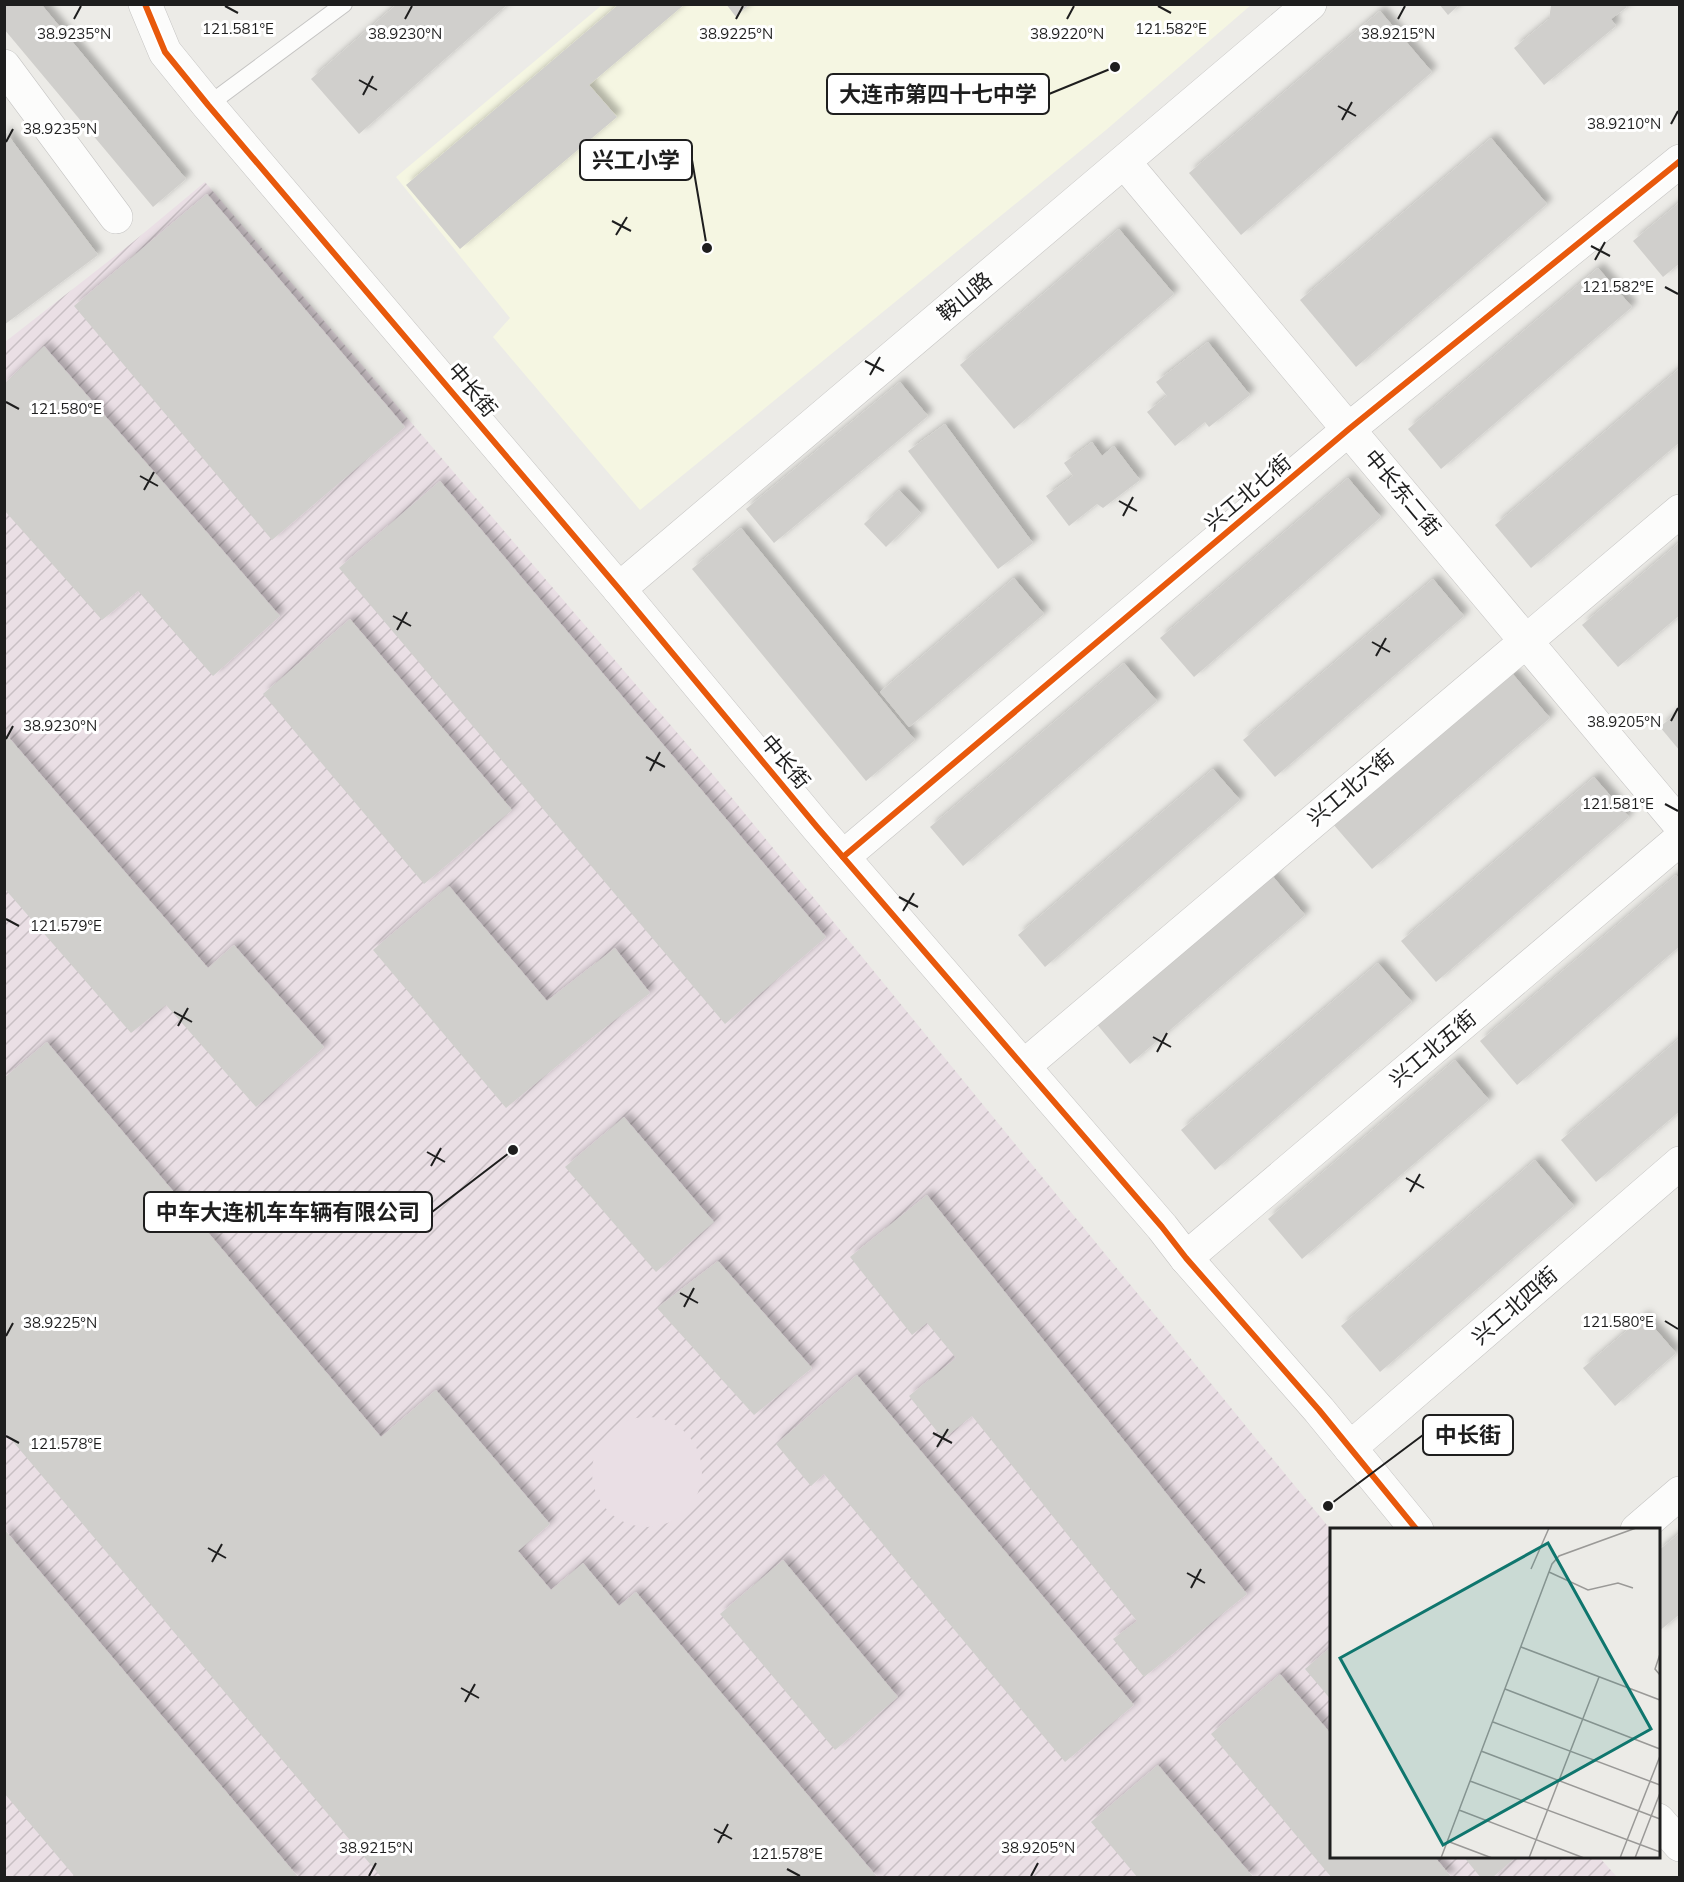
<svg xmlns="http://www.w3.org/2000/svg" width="1684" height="1882" font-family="Mulish,'Noto Sans SC',sans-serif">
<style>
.industrial{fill:url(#industrial-furrows)}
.education{fill:#f5f6e2}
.railway{fill:#eadfe5}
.building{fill:#d0cfcc;filter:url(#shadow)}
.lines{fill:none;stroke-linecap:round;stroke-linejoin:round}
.service-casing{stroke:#c5c4c3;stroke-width:18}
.minor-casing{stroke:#c5c4c3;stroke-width:34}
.tertiary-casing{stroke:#c5c4c3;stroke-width:34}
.service{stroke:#fcfcfb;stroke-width:16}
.minor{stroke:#fcfcfb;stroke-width:33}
.tertiary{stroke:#fcfcfb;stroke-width:33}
.cycleway-casing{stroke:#fff;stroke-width:10}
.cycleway{stroke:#e8590c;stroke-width:6}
.ticks{fill:none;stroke:#1e1e1e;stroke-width:2}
.labels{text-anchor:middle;stroke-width:6;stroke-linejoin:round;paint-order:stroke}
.street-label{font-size:21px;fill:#1e1e1e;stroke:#fff}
.inset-road{fill:none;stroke:#9a9997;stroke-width:1.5}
.view{fill:#0f766e;fill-opacity:0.15;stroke:#0f766e;stroke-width:3}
.inset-edge{fill:none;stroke:#1e1e1e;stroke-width:3}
.ticks-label{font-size:15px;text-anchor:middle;fill:#1e1e1e;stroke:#fff;stroke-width:6;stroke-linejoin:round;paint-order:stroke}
.leader{fill:none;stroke:#1e1e1e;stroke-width:2}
.callout-dot{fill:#1e1e1e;stroke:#fff;stroke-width:2}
.callout{fill:#fff;stroke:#1e1e1e;stroke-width:2}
.callout-label{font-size:22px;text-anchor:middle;font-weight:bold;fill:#1e1e1e}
</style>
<defs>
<pattern id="industrial-furrows" width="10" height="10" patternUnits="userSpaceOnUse" patternTransform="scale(1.5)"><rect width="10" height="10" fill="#eadfe5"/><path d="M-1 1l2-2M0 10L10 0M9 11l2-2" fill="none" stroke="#c8bfc4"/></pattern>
<filter id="shadow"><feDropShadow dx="5.5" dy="-5.5" stdDeviation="3" flood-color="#0004"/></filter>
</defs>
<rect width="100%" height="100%" fill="#ecebe7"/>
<polygon class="industrial" points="205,182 710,771 1331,1530 1332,1856 1599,1857 1617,1877 5,1878 5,342 133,242"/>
<polygon class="education" points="602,5 1251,5 1106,130 640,510 493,337 510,318 396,177"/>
<circle class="railway" cx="647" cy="1472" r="55"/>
<g class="building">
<polygon points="8,4 41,4 186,179 153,207 4,29 4,8"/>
<polygon points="397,4 508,4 359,134 311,79"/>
<polygon points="619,4 685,4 589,85 617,117 460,249 406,185"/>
<polygon points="726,4 750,4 736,17"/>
<polygon points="1439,4 1460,4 1448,15"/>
<polygon points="1549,4 1625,4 1627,7 1611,19 1616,26 1544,85 1514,48 1549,19 1551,6"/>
<polygon points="1380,11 1432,72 1241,235 1189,173"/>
<polygon points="4,130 98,255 4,325"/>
<polygon points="1491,138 1547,204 1356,367 1300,300"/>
<polygon points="207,194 405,427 272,540 74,306"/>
<polygon points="1680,202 1680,263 1663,277 1633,241"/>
<polygon points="1119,229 1174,294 1014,429 960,365"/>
<polygon points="1598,268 1632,307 1441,469 1408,429"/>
<polygon points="1208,342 1250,395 1209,427 1205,422 1175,446 1147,412 1167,396 1156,382"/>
<polygon points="44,346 280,616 213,676 138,591 102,620 4,510 4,384"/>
<polygon points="1680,368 1680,442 1531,568 1495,525"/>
<polygon points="900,382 928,416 774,543 746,509"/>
<polygon points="945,424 1033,543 998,569 908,451"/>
<polygon points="1092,442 1102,456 1114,446 1140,480 1103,508 1097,504 1069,526 1046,496 1073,476 1064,463"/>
<polygon points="1348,478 1381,517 1194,677 1160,638"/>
<polygon points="440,481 826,937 725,1024 339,568"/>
<polygon points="899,490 921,513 886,547 864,524"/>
<polygon points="741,528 915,740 866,781 692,569"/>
<polygon points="1680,542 1680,615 1618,667 1582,625"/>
<polygon points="1014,578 1044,614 909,727 880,692"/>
<polygon points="1433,579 1464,616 1275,777 1243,740"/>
<polygon points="350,619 512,810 424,884 263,694"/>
<polygon points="1124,663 1157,701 963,866 930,827"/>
<polygon points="1511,672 1550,718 1372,869 1333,824"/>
<polygon points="1680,710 1680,751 1660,727"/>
<polygon points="4,732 208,968 234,945 324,1047 256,1107 166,1005 131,1033 4,888"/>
<polygon points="1213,769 1240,800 1045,967 1018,935"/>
<polygon points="1594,777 1629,817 1436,982 1401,941"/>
<polygon points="1270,873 1305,915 1130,1064 1095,1022"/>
<polygon points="1676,875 1680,880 1680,946 1517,1085 1480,1041"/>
<polygon points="449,886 547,1001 615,948 650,993 581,1046 506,1108 373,950"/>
<polygon points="1378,963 1412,1002 1215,1170 1181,1130"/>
<polygon points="1680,1038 1680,1111 1596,1182 1561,1140"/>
<polygon points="47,1042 381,1437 436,1390 550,1524 518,1551 551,1590 583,1563 619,1606 636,1592 878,1878 382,1878 4,1431 4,1078"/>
<polygon points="1455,1060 1489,1100 1302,1259 1268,1219"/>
<polygon points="624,1117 714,1222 656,1272 565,1167"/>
<polygon points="1535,1160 1574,1206 1380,1372 1341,1326"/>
<polygon points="927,1195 1247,1594 1144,1677 1113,1639 1137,1621 972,1416 943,1439 909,1396 956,1358 927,1323 912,1335 850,1257"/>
<polygon points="718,1261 812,1368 754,1415 657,1308"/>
<polygon points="1644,1316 1676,1353 1615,1406 1583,1368"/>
<polygon points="857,1375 1134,1705 1065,1762 824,1474 811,1486 776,1444"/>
<polygon points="4,1529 299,1878 76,1878 4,1793"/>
<polygon points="1680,1533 1680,1614 1658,1632 1658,1551"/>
<polygon points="783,1560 898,1697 835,1750 720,1614"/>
<polygon points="1332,1646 1332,1701 1305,1669"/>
<polygon points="1280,1674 1332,1735 1332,1856 1434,1856 1452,1878 1332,1878 1211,1734"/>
<polygon points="1158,1765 1254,1878 1138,1878 1091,1822"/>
<polygon points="1463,1856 1517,1856 1492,1878 1481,1878"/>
</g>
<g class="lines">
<g class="service-casing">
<polyline id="service" points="208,105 344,4"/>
</g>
<g class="minor-casing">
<g id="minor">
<polyline points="4,66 116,217"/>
<polyline points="1125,163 1680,825"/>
<polyline points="619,589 1310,4"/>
<polyline points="843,857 1349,429 1680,161"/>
<polyline points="1024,1066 1680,511"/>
<polyline points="1186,1258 1680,839"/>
<polyline points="1350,1448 1680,1163"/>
<polyline points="1637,1530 1680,1493"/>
</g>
</g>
<g class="tertiary-casing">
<g id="tertiary">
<polyline points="145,4 165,52 208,105 619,589 817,827 1162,1227 1186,1258 1319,1410 1417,1530"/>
<polyline points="1658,1820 1680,1845"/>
</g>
</g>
<use href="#service" class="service"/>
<use href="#minor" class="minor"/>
<use href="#tertiary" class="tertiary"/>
<g class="cycleway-casing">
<g id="cycleway">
<polyline points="145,4 165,52 208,105 619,589 817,827 1162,1227 1186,1258 1319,1410 1417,1530"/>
<polyline points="843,857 1349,429 1680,161"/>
</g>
</g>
<use href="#cycleway" class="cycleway"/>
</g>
<path class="ticks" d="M225,6L238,13M1158,6L1171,13M74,19L81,6M405,19L412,6M736,19L743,6M1067,19L1074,6M1398,19L1405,6M359,80L377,90M363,95L373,76M1338,106L1356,116M1342,120L1352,102M1671,124L1678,111M6,142L13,129M612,221L631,231M616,235L627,217M1591,246L1610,256M1595,260L1605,242M1665,287L1678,294M865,361L884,371M870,375L880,357M6,402L19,409M140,476L158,486M144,490L154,472M1119,501L1137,511M1123,516L1133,497M393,616L411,626M397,630L407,612M1372,642L1390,652M1376,656L1386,638M1671,721L1678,708M6,739L13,726M646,757L665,767M650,771L660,752M1665,804L1678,811M899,897L918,907M903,911L914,893M6,919L19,926M174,1012L192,1022M178,1026L188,1008M1153,1037L1171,1047M1157,1052L1167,1033M427,1152L445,1162M431,1166L441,1148M1406,1178L1424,1188M1410,1192L1420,1174M680,1293L698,1303M684,1307L694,1288M1665,1321L1678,1329M6,1336L13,1323M933,1433L952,1443M6,1436L19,1443M937,1447L948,1429M208,1548L226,1558M212,1562L222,1544M1187,1573L1205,1583M1191,1588L1201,1569M461,1688L479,1698M465,1702L475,1684M714,1829L732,1839M718,1843L728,1824M787,1869L800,1876M369,1876L376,1863M1031,1876L1038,1863"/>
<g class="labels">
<g class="street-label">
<text transform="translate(965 297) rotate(-40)" y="7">鞍山路</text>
<text transform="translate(472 390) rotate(50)" y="7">中长街</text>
<text transform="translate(1248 493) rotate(-40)" y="7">兴工北七街</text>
<text transform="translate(1402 493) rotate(50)" y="7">中长东二街</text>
<text transform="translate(785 762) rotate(50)" y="7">中长街</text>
<text transform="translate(1351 788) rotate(-40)" y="7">兴工北六街</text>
<text transform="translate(1433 1049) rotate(-40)" y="7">兴工北五街</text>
<text transform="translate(1515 1306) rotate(-41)" y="7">兴工北四街</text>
</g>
</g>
<g transform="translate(1330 1528)">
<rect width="330" height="330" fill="#ecebe7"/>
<path class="inset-road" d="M201,41L219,0M219,44L258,62L288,55L303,60M191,119L330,172M330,126L325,141L330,147M175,161L330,221M163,194L330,257M151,223L330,291M140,253L330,324M129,282L254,330M117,313L162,330M111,330L222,36L229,28L306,0M199,330L269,149M290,330L330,228M305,330L330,265"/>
<path class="view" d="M218,15L321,201L113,317L10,130Z"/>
<rect width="330" height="330" class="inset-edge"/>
</g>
<g class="ticks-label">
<text x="1171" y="34">121.582°E</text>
<text x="238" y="34">121.581°E</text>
<text x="74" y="39">38.9235°N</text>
<text x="405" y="39">38.9230°N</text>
<text x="736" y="39">38.9225°N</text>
<text x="1067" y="39">38.9220°N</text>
<text x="1398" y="39">38.9215°N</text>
<text x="1624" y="129">38.9210°N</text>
<text x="60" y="134">38.9235°N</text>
<text x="1618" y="292">121.582°E</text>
<text x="66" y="414">121.580°E</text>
<text x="1624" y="727">38.9205°N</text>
<text x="60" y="731">38.9230°N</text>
<text x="1618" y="809">121.581°E</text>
<text x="66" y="931">121.579°E</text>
<text x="1618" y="1327">121.580°E</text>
<text x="60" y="1328">38.9225°N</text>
<text x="66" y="1449">121.578°E</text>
<text x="376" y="1853">38.9215°N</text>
<text x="1038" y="1853">38.9205°N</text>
<text x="787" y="1859">121.578°E</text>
</g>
<path class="leader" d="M1115 67L1049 94M707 248L692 160M513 1150L432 1212M1328 1506L1423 1435"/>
<g class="callout-dot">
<circle cx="1115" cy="67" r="6"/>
<circle cx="707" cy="248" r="6"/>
<circle cx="513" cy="1150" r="6"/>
<circle cx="1328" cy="1506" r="6"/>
</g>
<g class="callout">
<rect x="827" y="74" width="222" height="40" rx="6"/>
<rect x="580" y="140" width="112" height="40" rx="6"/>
<rect x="144" y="1192" width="288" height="40" rx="6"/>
<rect x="1423" y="1415" width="90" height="40" rx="6"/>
</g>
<g class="callout-label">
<text x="938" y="102">大连市第四十七中学</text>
<text x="636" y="168">兴工小学</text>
<text x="288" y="1220">中车大连机车车辆有限公司</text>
<text x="1468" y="1443">中长街</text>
</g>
<rect width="1684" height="1882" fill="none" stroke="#1e1e1e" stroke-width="12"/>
</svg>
